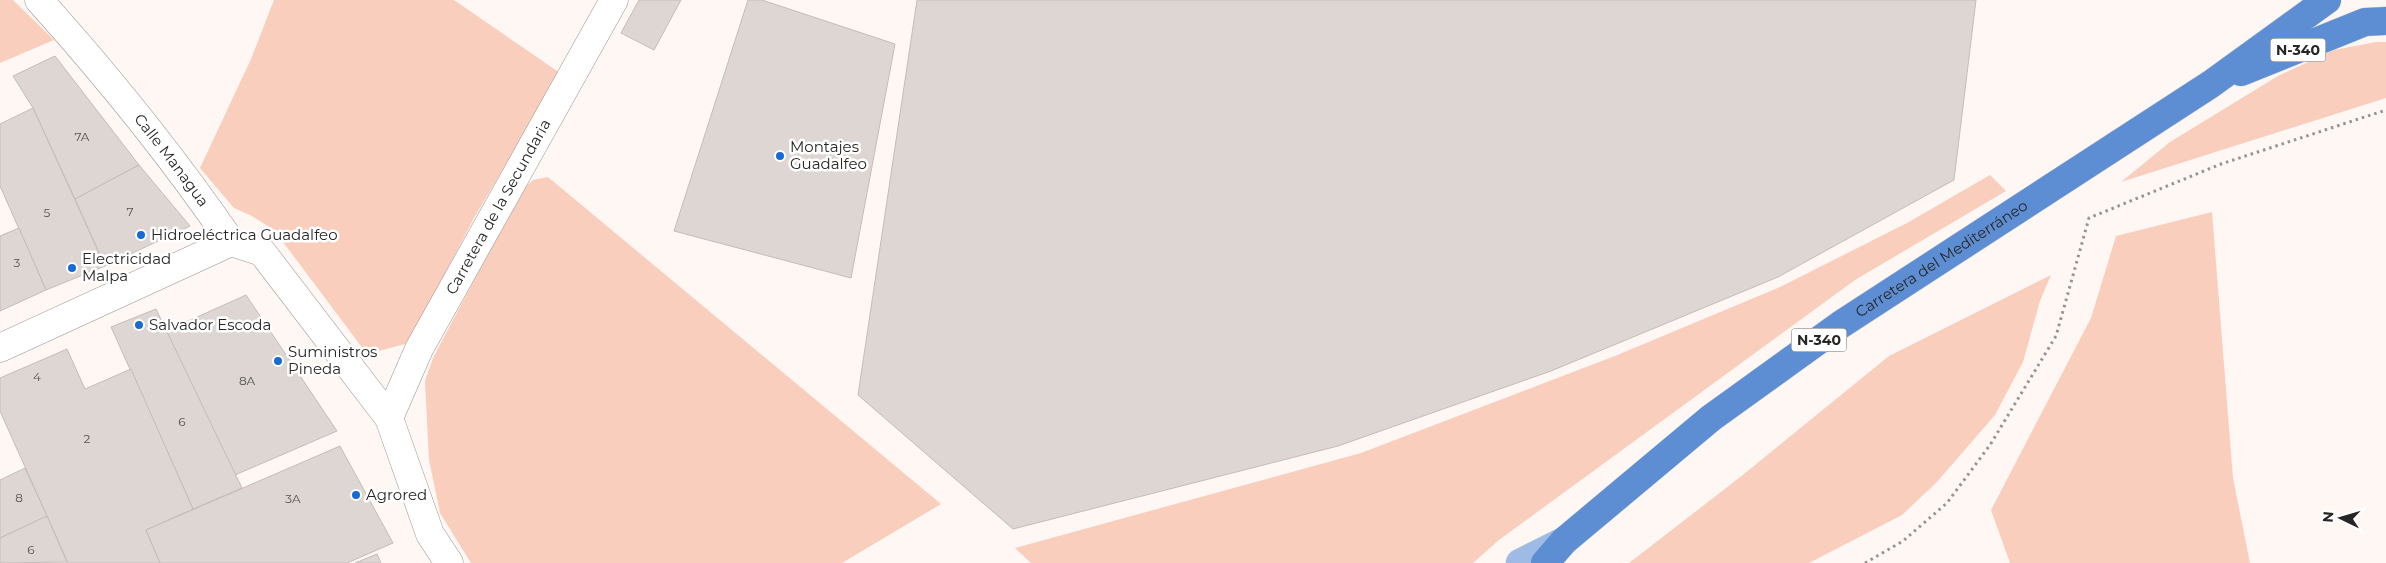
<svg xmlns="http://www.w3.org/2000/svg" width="2386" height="563" font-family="Montserrat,sans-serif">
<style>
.green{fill:#f9cebd}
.building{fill:#ddd6d3;stroke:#c3bcba}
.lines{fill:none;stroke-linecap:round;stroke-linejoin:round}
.minor-casing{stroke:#9b9492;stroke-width:29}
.major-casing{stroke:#d4d4d3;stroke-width:29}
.highway-casing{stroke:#d4d4d3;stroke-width:29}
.path{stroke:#979391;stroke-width:3;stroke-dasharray:2.5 4;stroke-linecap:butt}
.minor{stroke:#fff;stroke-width:28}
.major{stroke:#9ebbe5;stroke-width:28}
.highway{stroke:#5d8ed4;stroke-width:28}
.poi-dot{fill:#186bd5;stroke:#fff;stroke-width:2}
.labels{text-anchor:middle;stroke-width:5;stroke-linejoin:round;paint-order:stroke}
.number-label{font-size:12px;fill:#555250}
.shield{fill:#fff;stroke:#686766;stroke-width:1}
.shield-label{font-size:14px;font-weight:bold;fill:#282625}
.poi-label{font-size:15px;fill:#282625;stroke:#fff;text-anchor:start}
.street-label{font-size:15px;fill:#282625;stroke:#fff}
</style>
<rect width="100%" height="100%" fill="#fef7f4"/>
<g class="green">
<polygon points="0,0 13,0 54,40 0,63"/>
<polygon points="274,0 454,0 560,73 474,218 409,343 367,354 274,230 252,216 234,208 200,168 251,59"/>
<polygon points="2376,42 2386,42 2386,98 2121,182 2170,142 2278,76 2334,50"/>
<polygon points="1990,175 2006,191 1855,280 1499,540 1473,563 1031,563 1015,548 1361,453 1615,356 1780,287 1907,223"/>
<polygon points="548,177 941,504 842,563 471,563 440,513 429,460 425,381 433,358 521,191 533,180"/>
<polygon points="2212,212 2233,478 2250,563 2010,563 1991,510 2091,318 2116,236"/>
<polygon points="2051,275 2040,301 2023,362 1995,415 1936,483 1902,515 1809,563 1629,563 1739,478 1889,356"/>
</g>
<g class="building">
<polygon points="639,0 681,0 654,50 621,33"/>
<polygon points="748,0 762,0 895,44 851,278 674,231"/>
<polygon points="917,0 1976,0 1954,180 1778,277 1551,371 1338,446 1013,529 858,395"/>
<polygon points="55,56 139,165 75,199 33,108 13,76"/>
<polygon points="33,108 105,266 46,290 0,186 0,124"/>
<polygon points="139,165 190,226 105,266 75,199"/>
<polygon points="19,228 46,290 0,311 0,236"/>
<polygon points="246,295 337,431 235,475 166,331"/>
<polygon points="156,309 242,488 193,509 111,327"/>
<polygon points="67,349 85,389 131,369 193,509 146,530 160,563 68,563 0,411 0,378"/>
<polygon points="340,446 393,543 347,563 160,563 146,530"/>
<polygon points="25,468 47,516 0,538 0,480"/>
<polygon points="47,516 67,562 0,563 0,538"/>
<polygon points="377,554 381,563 355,563"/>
</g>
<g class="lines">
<g class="minor-casing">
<g id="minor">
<path id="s1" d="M39,0C108,77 173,157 231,242"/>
<polyline points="231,242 262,252 389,418 430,534 449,563"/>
<polyline points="0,348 231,242"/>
<path id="s2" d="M389,418L419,349L614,0"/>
</g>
</g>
<g class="major-casing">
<polyline id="major" points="1520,563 1564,541"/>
</g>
<g class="highway-casing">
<g id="highway">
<polyline points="2241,72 2365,22 2386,21"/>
<path id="s3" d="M1545,563L1564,541L1711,418L1840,325L2211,84L2327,0"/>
</g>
</g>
<polyline class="path" points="1865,563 1903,541 1947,503 1990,445 2056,336 2089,218 2221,164 2386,110"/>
<use href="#minor" class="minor"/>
<use href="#major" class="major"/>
<use href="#highway" class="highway"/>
</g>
<g class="poi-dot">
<circle cx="780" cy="156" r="5"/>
<circle cx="141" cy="235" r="5"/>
<circle cx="72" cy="268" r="5"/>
<circle cx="139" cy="325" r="5"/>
<circle cx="278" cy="361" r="5"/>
<circle cx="356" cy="495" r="5"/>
</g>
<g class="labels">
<g class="number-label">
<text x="82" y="141">7A</text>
<text x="130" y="216">7</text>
<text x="47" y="217">5</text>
<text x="17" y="267">3</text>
<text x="37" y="381">4</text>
<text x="247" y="385">8A</text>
<text x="182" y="426">6</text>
<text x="87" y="443">2</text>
<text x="19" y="502">8</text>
<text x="293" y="503">3A</text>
<text x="31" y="554">6</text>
</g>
<g class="shield">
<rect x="2270.5" y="38.5" width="55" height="23" rx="4"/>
<rect x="1791.5" y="328.5" width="55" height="23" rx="4"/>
</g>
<g class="shield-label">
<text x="2298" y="55">N-340</text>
<text x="1819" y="345">N-340</text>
</g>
<g class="poi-label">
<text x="790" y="152">Montajes<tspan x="790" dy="17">Guadalfeo</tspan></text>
<text x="151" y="240">Hidroeléctrica Guadalfeo</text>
<text x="82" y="264">Electricidad<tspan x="82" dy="17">Malpa</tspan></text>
<text x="149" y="330">Salvador Escoda</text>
<text x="288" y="357">Suministros<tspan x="288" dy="17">Pineda</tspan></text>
<text x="366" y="500">Agrored</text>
</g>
<g class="street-label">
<text dy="5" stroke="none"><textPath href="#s1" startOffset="208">Calle Managua</textPath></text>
<text dy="5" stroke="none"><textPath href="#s2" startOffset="238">Carretera de la Secundaria</textPath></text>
<text dy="5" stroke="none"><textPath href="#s3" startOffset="501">Carretera del Mediterráneo</textPath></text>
</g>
</g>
<g transform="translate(2341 518) rotate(275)" stroke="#ffffff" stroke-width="4" paint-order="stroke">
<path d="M0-4L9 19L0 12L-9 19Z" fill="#282625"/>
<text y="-8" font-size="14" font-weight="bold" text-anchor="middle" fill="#282625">N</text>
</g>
</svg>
